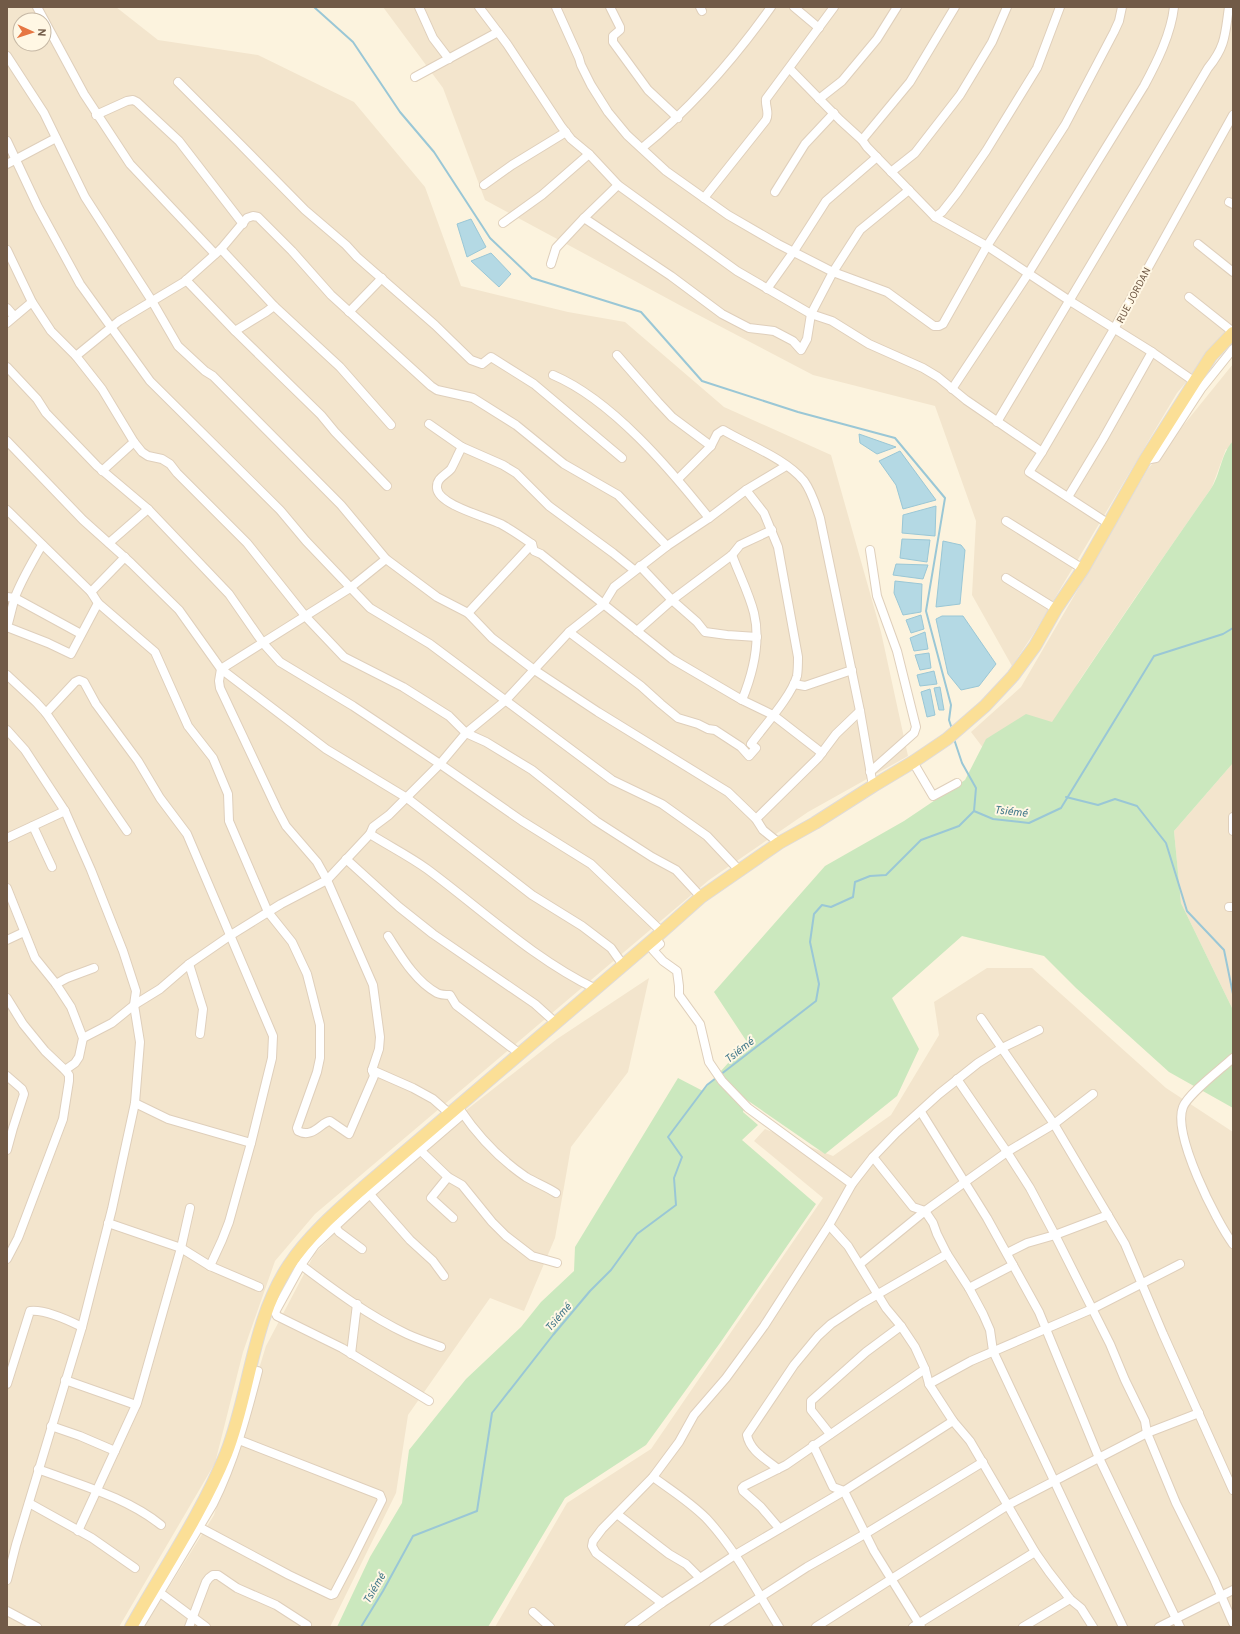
<svg xmlns="http://www.w3.org/2000/svg" width="1240" height="1634" font-family="Overpass,sans-serif">
<style>
.residential{fill:#f3e5cd;fill-rule:evenodd}
.green{fill:#cbe8be}
.water{fill:#b4d9e4;stroke:#9ac7d6}
.lines{fill:none;stroke-linecap:round;stroke-linejoin:round}
.stream{stroke:#9ac7d6;stroke-width:2}
.minor-casing{stroke:#dfcfbb;stroke-width:10}
.primary-casing{stroke:#e0dbd7;stroke-width:14}
.minor{stroke:#fff;stroke-width:8}
.primary{stroke:#fbdf96;stroke-width:12}
.labels{text-anchor:middle;stroke-width:4;stroke-linejoin:round;paint-order:stroke}
.street-label{font-size:10px;fill:#715a47;stroke:#fff7e4}
.water-label{font-size:11px;font-style:italic;fill:#44798b;stroke:#fff7e4}
</style>
<rect width="100%" height="100%" fill="#fcf3de"/>
<g class="residential">
<path d="M7,7H116L158,40L258,55L354,102L425,187L461,286L568,312L625,322L724,407L831,455L881,632L908,756L808,812L709,880L315,1214L275,1261L243,1352L215,1463L119,1627H7ZM20,20H44V44H20Z"/>
<polygon points="383,7 1233,7 1233,326 1177,393 1034,633 1012,666 972,595 976,521 935,406 813,375 685,308 485,200 443,88"/>
<polygon points="1233,364 1233,452 1226,449 1212,487 1135,598 1079,681 1019,795 971,732 1021,687 1148,469"/>
<polygon points="1233,763 1233,1010 1181,903 1174,831"/>
<polygon points="987,968 1032,968 1166,1088 1233,1132 1233,1627 495,1627 567,1503 651,1449 823,1198 754,1141 765,1129 833,1156 891,1115 939,1035 934,1002"/>
<polygon points="649,978 628,1072 571,1147 555,1238 524,1311 490,1298 408,1415 396,1493 330,1627 144,1627 214,1515 266,1346 315,1253 432,1137 557,1039"/>
</g>
<path class="green" d="M1233,441V763L1174,831L1181,903L1233,1010V1108L1169,1072L1076,988L1044,956L962,936L892,998L919,1049L897,1096L825,1154L747,1100L743,1112L758,1125L742,1140L816,1204L720,1343L646,1445L565,1498L488,1627H337L370,1557L402,1503L409,1450L466,1379L521,1327L541,1302L574,1271L575,1247L678,1078L703,1091L747,1042L714,992L825,866L904,821L965,780L986,739L1026,714L1052,722C1104,644 1156,567 1210,490C1221,475 1220,455 1233,441Z"/>
<g class="water">
<polygon points="471,219 486,247 467,257 457,224"/>
<polygon points="491,253 511,274 499,287 471,261"/>
<polygon points="859,434 896,447 877,454 860,443"/>
<polygon points="900,451 936,500 903,509 896,485 879,461"/>
<polygon points="936,506 935,536 902,533 903,515"/>
<polygon points="902,539 930,540 927,562 900,558"/>
<polygon points="943,541 961,545 965,550 960,604 936,607"/>
<polygon points="896,564 928,565 923,579 893,575"/>
<polygon points="895,581 922,584 921,612 903,615 894,593"/>
<polygon points="921,615 924,629 911,633 906,620"/>
<polygon points="942,616 963,616 996,664 979,686 961,690 948,674 936,619"/>
<polygon points="925,632 928,649 914,651 910,638"/>
<polygon points="929,653 931,668 920,670 915,655"/>
<polygon points="934,671 937,684 920,686 917,675"/>
<polygon points="940,687 944,710 939,710 934,688"/>
<polygon points="930,689 935,715 927,717 921,692"/>
</g>
<g class="lines">
<g class="stream">
<polyline points="314,7 353,42 400,112 434,152 490,238 532,278 641,312 702,381 798,412 895,438 945,498 926,611 951,705 949,720 952,729"/>
<polyline points="954,739 962,763 976,788 974,811"/>
<polyline points="1066,797 1098,805 1115,799 1137,806 1166,843 1187,911 1224,950 1233,994"/>
<polyline points="720,1075 816,1001 819,984 810,942 814,914 822,905 831,907 853,897 855,882 870,876 886,875 921,840 959,826 974,811 993,819 1029,823 1061,808 1154,656 1223,634 1233,628"/>
<polyline points="361,1627 383,1591 413,1536 477,1511 492,1413 553,1335 590,1291 611,1270 637,1234 676,1205 674,1178 682,1157 668,1137 707,1085 716,1078"/>
</g>
<g class="minor-casing">
<g id="minor">
<polyline points="37,7 84,94 130,164 215,254"/>
<polyline points="419,7 433,38 449,59"/>
<polyline points="479,7 507,44 561,126 571,139 589,154 618,185 737,271 811,314 832,321 869,344 923,368 938,377 966,400 1042,452"/>
<polyline points="556,7 579,58 581,65 591,85 608,112 627,135 666,171 728,215 778,244 833,272 887,292 934,326 939,326 943,324 987,246 1065,125 1114,32 1119,21 1122,7"/>
<polyline points="610,7 620,27 620,30 613,36 613,42 648,90 678,118"/>
<polyline points="700,7 702,11"/>
<polyline points="794,7 819,28"/>
<polyline points="7,56 44,113 85,197 152,301 178,346 205,371 213,376 341,505 386,559 437,597 468,613 492,638 533,669 598,712 728,792 756,819 763,830 779,843"/>
<polyline points="790,69 840,120 862,140 867,147 935,217 987,246 1070,301 1152,352 1195,382"/>
<polyline points="415,77 498,32"/>
<polyline points="178,82 241,145 305,210 346,245 357,257 435,325 471,360 482,364 491,357 534,384 622,458"/>
<polyline points="819,99 842,81 877,39 897,7"/>
<polyline points="96,115 127,101 133,100 137,102 179,141 243,224"/>
<polyline points="862,140 910,82 955,7"/>
<polyline points="7,141 38,207 80,284 150,381 280,510 306,541 370,608 430,644 612,780 662,804 707,836 739,870"/>
<path d="M642,148C691,108 734,59 771,7"/>
<polyline points="7,164 56,138"/>
<polyline points="891,172 915,153 960,95 992,42 1007,7"/>
<polyline points="484,185 512,165 566,132"/>
<polyline points="775,192 805,144 834,113"/>
<path d="M704,198L766,120C770,113 765,107 766,99L834,7"/>
<polyline points="1229,202 1233,204"/>
<polyline points="935,217 942,212 957,193 986,151 1037,68 1060,7"/>
<polyline points="584,218 671,276 722,314 749,328 774,331 793,341 801,350 807,339 811,314 833,272 860,230 909,190"/>
<polyline points="503,223 542,195 589,154"/>
<polyline points="1198,244 1233,272"/>
<polyline points="221,249 274,306 340,367 391,425"/>
<polyline points="7,250 32,302 51,331 76,356 102,389 134,442 142,452 148,456 162,459 170,464 177,473 247,543 306,617 344,657 403,687 449,716 466,733 486,742 532,770 596,821 652,857 676,870 701,897"/>
<polyline points="551,264 556,248 584,218 618,185"/>
<polyline points="186,280 235,331 321,415 335,432 387,486"/>
<polyline points="767,289 794,251 826,201 877,157"/>
<polyline points="1189,297 1233,332"/>
<polyline points="7,308 14,316"/>
<polyline points="349,312 382,278"/>
<polyline points="7,323 32,302"/>
<polyline points="235,331 266,312 274,306"/>
<polyline points="617,355 658,402 672,417 711,446"/>
<polyline points="76,356 119,321 184,282 221,249 247,218 253,216 258,217 292,251 331,295 431,386 437,390 473,398 516,425 564,464 618,495 667,546"/>
<polyline points="7,367 37,399 46,413 97,466 148,509 229,594 263,643 280,662 353,706 440,764 522,821 591,864 662,932"/>
<path d="M553,375C612,400 670,469 709,518"/>
<path d="M952,389L1028,274L1144,86C1157,62 1171,34 1174,7"/>
<path d="M997,422L1208,68C1226,46 1225,34 1229,7"/>
<polyline points="429,424 462,447 503,465 516,473 549,506 613,553 634,570"/>
<polyline points="7,441 83,520 131,563 179,610 221,669 326,749 407,798 532,895 582,926 611,948 623,965"/>
<path d="M462,447C458,454 455,462 451,469C446,475 436,478 437,488C438,505 487,517 501,524C512,530 522,537 532,544L534,551L541,554L672,659L742,700L773,715L822,753"/>
<polyline points="1145,460 1156,458 1201,389 1233,349"/>
<polyline points="102,471 134,442"/>
<path d="M678,479L711,446L717,434L723,430C748,445 785,458 804,481C812,492 816,506 820,518L860,711L873,786"/>
<polyline points="1068,497 1103,439 1152,352"/>
<path d="M7,510L91,592L98,603L155,652L188,726L213,758L228,794L229,821L268,912L292,942L307,974L320,1025V1058L317,1072L297,1128L298,1131C313,1139 321,1122 330,1121L349,1134L374,1076L372,1070L379,1049L380,1037L373,985L327,880L317,862L286,826L277,809L220,688L219,681L221,669L350,588L386,559"/>
<polyline points="1006,521 1083,569"/>
<polyline points="1109,524 1029,472 1042,452 1114,329 1233,115"/>
<polyline points="109,543 148,509"/>
<path d="M732,555C739,574 749,593 754,613C761,642 753,673 742,700"/>
<polyline points="640,566 672,600 697,622 705,632 727,635 757,637"/>
<polyline points="1006,578 1056,609"/>
<polyline points="91,592 125,557"/>
<polyline points="7,597 15,598 81,634"/>
<polyline points="468,613 532,544"/>
<polyline points="7,627 48,643 71,654 98,603"/>
<path d="M7,627C10,617 12,607 15,597C22,579 32,562 42,545"/>
<polyline points="637,631 672,600 732,555 740,545 772,530"/>
<path d="M569,632L641,686L661,704L678,718L698,724L708,729L715,730L741,747L749,756L756,748L751,744C764,726 791,697 797,676C798,670 798,664 798,657L778,547L764,513L746,490"/>
<polyline points="7,675 36,702 46,713 127,831"/>
<polyline points="794,684 805,686 852,670"/>
<polyline points="46,713 75,682 79,680 84,682 96,704 138,761 160,798 187,834 273,1036 272,1058 251,1143 229,1222 222,1240 210,1266"/>
<polyline points="7,730 25,750 65,811 91,870 123,951 136,991 134,1005 140,1042 135,1103 112,1209 82,1327 16,1545 7,1580"/>
<polyline points="913,762 933,796 957,783"/>
<polyline points="870,772 914,733 916,727 897,651 877,596 870,550"/>
<polyline points="1233,817 1233,831"/>
<polyline points="756,819 818,758 836,734 860,711"/>
<polyline points="33,826 52,867"/>
<path d="M370,834C389,846 409,856 427,869C481,909 535,960 596,989"/>
<polyline points="7,838 65,811"/>
<polyline points="346,859 399,907 433,934 535,1004 556,1023"/>
<polyline points="7,888 35,958 56,984 71,1007 83,1038 79,1057 75,1063 65,1070"/>
<polyline points="1229,907 1233,907"/>
<path d="M388,936C401,956 415,981 437,993C441,995 446,995 450,995L456,1005L520,1054"/>
<polyline points="655,938 660,944 653,950 663,961 677,971 679,986 679,995 700,1024 709,1062 722,1081 748,1108 852,1184"/>
<polyline points="7,940 24,932"/>
<polyline points="189,964 203,1009 200,1034"/>
<polyline points="56,984 67,978 94,968"/>
<polyline points="7,998 23,1024 45,1051 65,1070 69,1075 69,1081 63,1119 18,1238 7,1259"/>
<polyline points="981,1018 1054,1124 1125,1244 1163,1334 1233,1490"/>
<polyline points="83,1038 112,1023 134,1005 160,989 189,964 231,935 281,904 327,880 370,834 373,827 389,815 440,764 466,733 505,701 569,632 603,605 614,587 667,546 709,518 746,490 786,466"/>
<path d="M1233,1058C1221,1069 1188,1094 1183,1107C1172,1134 1216,1221 1233,1244"/>
<polyline points="372,1070 413,1088 433,1099 450,1114"/>
<polyline points="7,1076 22,1089 24,1094 13,1128 7,1150"/>
<polyline points="957,1079 1007,1152 1030,1188 1055,1235 1110,1344 1125,1380 1145,1421 1147,1433 1176,1503 1214,1579 1233,1623"/>
<polyline points="135,1103 168,1119 251,1143"/>
<path d="M461,1111C478,1136 501,1160 526,1177C536,1183 547,1187 556,1193"/>
<polyline points="921,1112 987,1218 1039,1312 1099,1458 1180,1627"/>
<polyline points="421,1151 448,1177 462,1185 492,1222 506,1236 532,1256 557,1263"/>
<polyline points="873,1157 913,1207 925,1211 933,1223 937,1234 947,1254 969,1288 983,1314 990,1330 993,1351 1123,1627"/>
<polyline points="448,1177 431,1198 453,1218"/>
<polyline points="367,1191 410,1240 433,1261 444,1276"/>
<polyline points="332,1222 339,1232 362,1249"/>
<polyline points="108,1223 181,1248 210,1266 259,1287"/>
<polyline points="829,1225 848,1246 886,1308 901,1326 915,1347 925,1369 929,1384 953,1421 970,1441 1035,1552 1049,1572 1070,1599 1081,1608 1093,1627"/>
<polyline points="1007,1253 1027,1243 1055,1235 1108,1215"/>
<polyline points="860,1264 925,1211 965,1182 1007,1152 1054,1124 1093,1094"/>
<path d="M301,1265C334,1290 369,1316 407,1334C418,1339 430,1343 441,1347"/>
<polyline points="969,1288 1013,1265"/>
<polyline points="351,1354 357,1304"/>
<polyline points="65,1380 136,1405"/>
<path d="M7,1384L30,1311C45,1309 68,1320 82,1327"/>
<polyline points="929,1384 971,1361 1092,1309 1180,1264"/>
<polyline points="429,1401 342,1348 277,1316 275,1312 301,1265 315,1245 370,1194 463,1114"/>
<polyline points="51,1426 80,1436 115,1451"/>
<polyline points="830,1434 811,1410 811,1401 866,1352 901,1326"/>
<polyline points="813,1445 833,1487 844,1491 874,1551 921,1627"/>
<path d="M38,1469C80,1485 126,1497 161,1525"/>
<path d="M778,1469C766,1459 750,1451 747,1435L794,1365L818,1336L831,1324L861,1304L947,1254"/>
<path d="M653,1477C671,1490 690,1502 706,1518C736,1550 756,1590 779,1627"/>
<polyline points="29,1503 92,1538 135,1568"/>
<polyline points="617,1514 669,1554 686,1564 700,1578"/>
<polyline points="199,1527 289,1575 331,1595 334,1594 353,1558 382,1500 380,1495 239,1440"/>
<polyline points="779,1528 761,1507 743,1491 742,1488 744,1486 786,1465 925,1369"/>
<polyline points="78,1531 137,1403 181,1248 190,1208"/>
<polyline points="155,1589 206,1627"/>
<polyline points="662,1603 596,1553 592,1546 593,1541 602,1529 653,1477 679,1442 694,1415 726,1378 764,1326 829,1225 852,1184 873,1157 896,1133 939,1094 978,1063 1002,1048 1039,1030"/>
<polyline points="7,1611 37,1627"/>
<polyline points="533,1612 550,1627"/>
<path d="M139,1627L213,1504C234,1462 246,1417 258,1371"/>
<polyline points="189,1627 206,1582 209,1578 213,1575 218,1575 237,1588 276,1605 307,1625"/>
<polyline points="629,1627 662,1603 735,1555 844,1491 953,1421"/>
<polyline points="714,1627 807,1567 865,1534 983,1462"/>
<polyline points="816,1627 1008,1505 1147,1433 1199,1413"/>
<polyline points="913,1627 1035,1552"/>
<polyline points="1023,1627 1070,1599"/>
<polyline points="1159,1627 1233,1590"/>
</g>
</g>
<g class="primary-casing">
<path id="primary" d="M131,1627C163,1570 201,1515 226,1454C250,1393 252,1321 289,1265C309,1235 337,1211 364,1187L655,938L701,897L779,843L815,823L873,786L913,762L947,739L985,706L1013,676L1035,646L1056,609L1083,569L1145,460L1211,356L1233,333"/>
</g>
<use href="#minor" class="minor"/>
<use href="#primary" class="primary"/>
</g>
<g class="labels">
<g class="street-label">
<text transform="translate(1133 295) rotate(-62)" y="4">RUE JORDAN</text>
</g>
<g class="water-label">
<text transform="translate(1011 811) rotate(6)" y="4">Tsiémé</text>
<text transform="translate(739 1050) rotate(-38)" y="4">Tsiémé</text>
<text transform="translate(558 1317) rotate(-49)" y="4">Tsiémé</text>
<text transform="translate(374 1588) rotate(-60)" y="4">Tsiémé</text>
</g>
</g>
<rect width="1240" height="1634" fill="none" stroke="#715a47" stroke-width="16"/>
<g transform="translate(32 32) rotate(93)"><circle r="19" fill="#fff7e4" stroke="#c6b8a5"/>
<path d="M0-3L7 15L0 10L-7 15Z" fill="#e67643"/>
<text y="-6" font-size="11" font-weight="bold" text-anchor="middle" fill="#715a47">N</text>
</g>
</svg>
